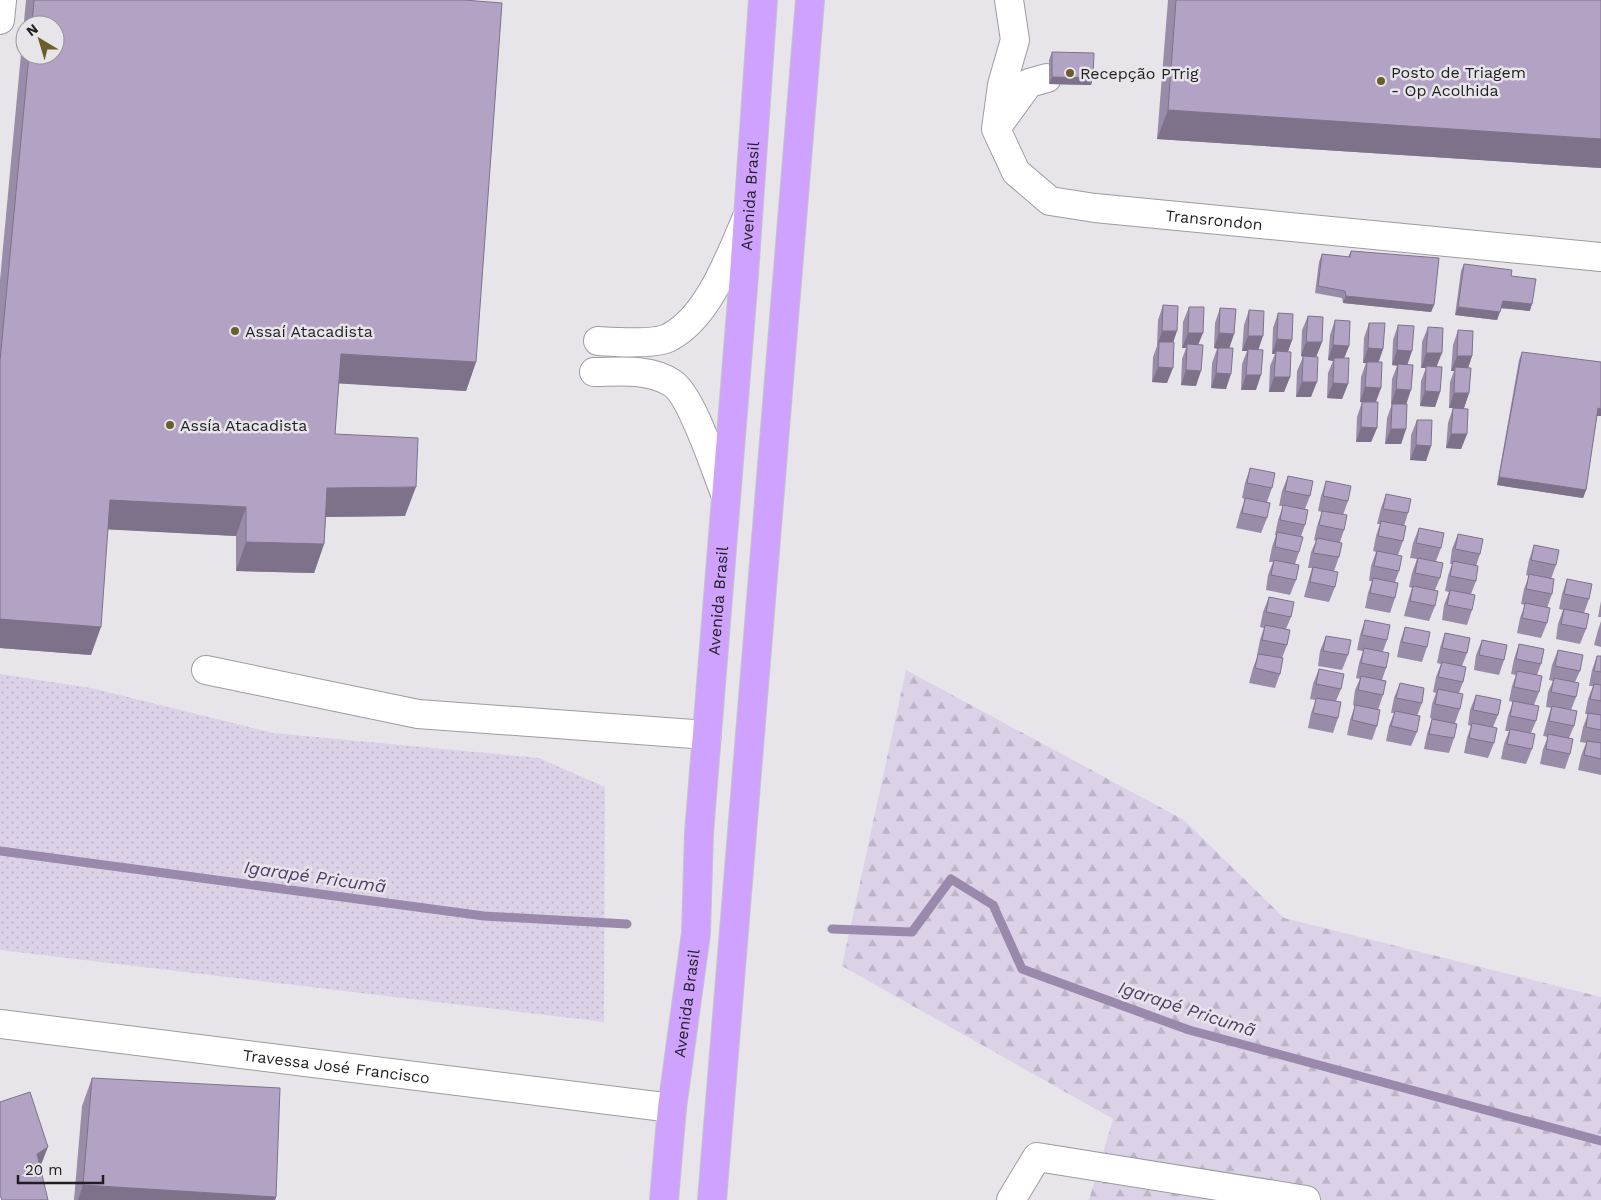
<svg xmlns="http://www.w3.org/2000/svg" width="1601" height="1200" font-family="'Work Sans',sans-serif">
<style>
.grass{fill:url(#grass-dots)}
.forest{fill:url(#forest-firs)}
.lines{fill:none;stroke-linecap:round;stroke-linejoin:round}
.stream{stroke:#998aab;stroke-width:9}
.minor-casing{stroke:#9d9ba0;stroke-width:30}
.highway-casing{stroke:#c5c5c5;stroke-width:30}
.minor{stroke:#fff;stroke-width:28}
.highway{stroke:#cea2fe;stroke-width:28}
.wall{fill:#998ca9;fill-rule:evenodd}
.shaded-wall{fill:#7d728a}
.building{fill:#b2a3c5;stroke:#7d728a}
.poi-dot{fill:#6b5e2b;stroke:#e7e5ea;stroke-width:2}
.labels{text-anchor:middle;stroke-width:5;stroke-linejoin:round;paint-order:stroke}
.poi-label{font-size:16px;fill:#1f1f21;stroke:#e7e5ea;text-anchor:start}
.street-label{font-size:16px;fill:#1f1f21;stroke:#e7e5ea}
.water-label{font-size:18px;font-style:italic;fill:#523b6a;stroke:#e7e5ea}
</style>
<defs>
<pattern id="grass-dots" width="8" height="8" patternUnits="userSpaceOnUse" patternTransform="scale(1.25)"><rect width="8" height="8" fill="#dcd2e8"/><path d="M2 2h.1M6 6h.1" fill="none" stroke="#bcb4c7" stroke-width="1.8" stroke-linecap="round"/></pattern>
<pattern id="forest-firs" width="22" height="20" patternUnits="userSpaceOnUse" patternTransform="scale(1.25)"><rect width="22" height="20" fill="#dcd2e8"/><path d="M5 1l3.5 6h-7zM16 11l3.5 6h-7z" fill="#bcb4c7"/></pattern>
</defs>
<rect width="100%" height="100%" fill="#e7e5ea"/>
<polygon class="grass" points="0,674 91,688 273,733 539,758 605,787 604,1022 0,950"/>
<polygon class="forest" points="906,670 1184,820 1284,918 1601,997 1601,1200 1089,1200 1113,1119 842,966"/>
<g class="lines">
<g class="stream">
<polyline points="0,851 484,916 627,924"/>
<polyline points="832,929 912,932 951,879 993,905 1022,969 1189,1030 1601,1141"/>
</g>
<g class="minor-casing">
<g id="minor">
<path id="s1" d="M1009,0L1015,40L1002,85L996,129L1016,172L1050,201L1095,208L1601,257"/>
<polyline points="0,20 2,0"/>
<polyline points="997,127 1029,83 1047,78"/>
<path d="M598,341C615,342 656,345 670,337C709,316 730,256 747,217"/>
<path d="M594,372C619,372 649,368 672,383C692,395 716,472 726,496"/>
<polyline points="206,670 418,714 707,735"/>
<path id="s2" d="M0,1024L672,1108"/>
<polyline points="1011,1200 1037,1157 1306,1200"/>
</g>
</g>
<g class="highway-casing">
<g id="highway">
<path id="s3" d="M664,1200L672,1108L696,933L699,833L744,275L763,0"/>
<polyline points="712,1200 810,0"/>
</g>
</g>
<use href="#minor" class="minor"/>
<use href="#highway" class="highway"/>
</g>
<g class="wall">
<path d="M26,0H464L476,362L466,391L339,383L335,434L405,516L326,517L324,544L314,573L236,571V536L108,529L91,655L0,648V280ZM25,25H55V55H25Z"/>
<polygon points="1168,0 1601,0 1601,168 1157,139"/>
<polygon points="1052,52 1093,78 1091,85 1049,84 1049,60"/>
<polygon points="1351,251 1434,305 1431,312 1343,303 1342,298 1315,293 1319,262 1322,254 1348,257"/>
<polygon points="1464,264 1511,276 1530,311 1501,308 1497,320 1455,315 1461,271"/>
<polygon points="1163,305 1173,342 1167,383 1152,382 1153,357 1157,346 1158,320"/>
<polygon points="1189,307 1198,345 1196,386 1181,385 1182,359 1186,348 1182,348 1183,322"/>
<polygon points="1220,308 1234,334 1229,348 1226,389 1211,388 1212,363 1217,349 1214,348 1215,323"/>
<polygon points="1249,310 1258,350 1256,390 1241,390 1242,364 1247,351 1242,351 1244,325"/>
<polygon points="1278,313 1292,340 1288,352 1290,377 1284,392 1269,392 1270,366 1275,354 1272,354 1273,328"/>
<polygon points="1308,316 1322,342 1316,357 1311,397 1296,397 1297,371 1303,357 1301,356 1302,330"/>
<polygon points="1335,320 1349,346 1344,358 1348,384 1342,399 1327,398 1328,373 1333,361 1328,360 1330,335"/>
<polygon points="1369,323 1383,349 1378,362 1381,388 1376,402 1377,428 1371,442 1356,442 1357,417 1362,402 1360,402 1361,377 1366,363 1363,363 1364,338"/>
<polygon points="1398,325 1407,364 1406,429 1401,444 1385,444 1387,418 1392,404 1391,404 1392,379 1397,366 1392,365 1393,340"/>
<polygon points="1428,327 1437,366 1440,392 1435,407 1420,406 1421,381 1426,368 1421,368 1422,342"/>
<polygon points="1458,330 1472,356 1468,368 1469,393 1464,408 1467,434 1461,449 1446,448 1448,423 1453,408 1449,408 1450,382 1454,371 1451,371 1453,345"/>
<polygon points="1522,352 1601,416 1597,416 1586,490 1583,498 1497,485 1519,360"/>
<polygon points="1417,420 1431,446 1426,461 1410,460 1411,435"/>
<polygon points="1250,468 1272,488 1267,502 1267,518 1261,533 1236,528 1240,513 1245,499 1242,498 1245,483"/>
<polygon points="1288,476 1310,496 1305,509 1305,525 1301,536 1299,552 1295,564 1296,580 1290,595 1266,590 1268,575 1273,562 1269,562 1272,547 1276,535 1275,535 1278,520 1283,506 1279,506 1282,491"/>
<polygon points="1326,481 1348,501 1343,515 1344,530 1340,542 1339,557 1334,571 1335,587 1329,602 1304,597 1308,582 1312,568 1308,568 1311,552 1316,541 1314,540 1317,526 1322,512 1318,511 1321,496"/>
<polygon points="1386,494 1408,513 1404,526 1403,541 1398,555 1399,571 1395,582 1395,598 1390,613 1365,608 1368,593 1372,581 1369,581 1371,566 1376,552 1373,551 1376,536 1380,524 1377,524 1381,508"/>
<polygon points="1419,528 1441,548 1436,561 1440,578 1435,590 1435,606 1429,621 1404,616 1408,601 1412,588 1409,587 1412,573 1417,559 1410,558 1413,543"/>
<polygon points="1458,534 1480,554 1476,566 1476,581 1471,594 1472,610 1467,625 1442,620 1444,605 1449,592 1445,591 1448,576 1452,564 1450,564 1452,549"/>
<polygon points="1534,545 1556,565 1551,579 1552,594 1547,608 1547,623 1541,638 1517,633 1520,618 1525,605 1521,604 1524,589 1529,576 1526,575 1529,560"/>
<polygon points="1567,579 1589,599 1584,613 1586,629 1580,644 1556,639 1558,624 1563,610 1559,609 1562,594"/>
<polygon points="1269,597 1291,617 1286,629 1287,645 1282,658 1280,674 1275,688 1249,683 1253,668 1258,655 1257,655 1260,640 1264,628 1260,627 1263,612"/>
<polygon points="1601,601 1601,617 1598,617"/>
<polygon points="1365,620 1387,640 1383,651 1386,668 1382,680 1383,695 1378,710 1377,726 1372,740 1347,735 1350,720 1355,706 1353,705 1355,690 1360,679 1356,678 1359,663 1363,651 1357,650 1360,635"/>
<polygon points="1601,621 1601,647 1594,645 1598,630"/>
<polygon points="1405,627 1427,647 1422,662 1397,657 1400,642"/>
<polygon points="1445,633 1467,653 1462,666 1463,682 1459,693 1460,709 1455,723 1454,738 1449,753 1424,749 1427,734 1432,719 1430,718 1432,704 1436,693 1433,692 1436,677 1441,664 1437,663 1440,648"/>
<polygon points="1326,636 1348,655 1342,670 1318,666 1320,651"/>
<polygon points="1482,640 1504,660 1499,675 1474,670 1476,655"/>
<polygon points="1519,644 1541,664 1537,675 1539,692 1534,705 1536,721 1531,733 1532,749 1526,764 1501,759 1504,744 1509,731 1505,731 1508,716 1513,702 1509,701 1512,686 1516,675 1511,674 1514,659"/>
<polygon points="1558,650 1580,671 1575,682 1576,697 1571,710 1574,726 1569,738 1570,754 1565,769 1540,764 1543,749 1548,737 1543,736 1547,721 1551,708 1546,707 1548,692 1553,681 1549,680 1552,665"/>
<polygon points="1597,656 1601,656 1601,775 1578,770 1581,756 1586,743 1580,742 1583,727 1588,714 1585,714 1588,699 1593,686 1589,686 1592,670"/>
<polygon points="1319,669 1341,689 1336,701 1338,718 1333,733 1308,728 1311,713 1316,700 1310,699 1313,684"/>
<polygon points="1400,683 1422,703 1417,716 1417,732 1411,746 1386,741 1389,726 1394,713 1391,713 1394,698"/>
<polygon points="1476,695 1498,715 1493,727 1494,743 1488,758 1464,753 1467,738 1471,726 1468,725 1470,710"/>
<polygon points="92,1078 276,1197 275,1200 74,1200 82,1106"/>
</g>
<g class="shaded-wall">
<polygon points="1052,77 1093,78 1091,85 1049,84"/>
<polygon points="1168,110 1601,139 1601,168 1157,139"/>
<polygon points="1346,296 1434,305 1431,312 1343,303"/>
<polygon points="1503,301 1532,304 1530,311 1500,308"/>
<polygon points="1458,307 1500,312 1497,320 1455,315"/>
<polygon points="1162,331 1177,331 1172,346 1159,342 1157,346"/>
<polygon points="1188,333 1203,333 1197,348 1187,344 1186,348 1182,348"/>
<polygon points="1219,333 1234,334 1229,349 1214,348"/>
<polygon points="1248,336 1263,336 1258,351 1242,351"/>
<polygon points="1277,339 1292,340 1287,354 1276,351 1275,354 1272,354"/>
<polygon points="1306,342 1322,342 1316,357 1301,356"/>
<polygon points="1333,345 1349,346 1343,361 1334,358 1333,361 1328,360"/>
<polygon points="1368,348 1383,349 1378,364 1363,363"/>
<polygon points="1397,350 1412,351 1407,366 1392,365"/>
<polygon points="1426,353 1442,353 1436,368 1426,366 1426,368 1421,368"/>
<polygon points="341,354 476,362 466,391 331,383"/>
<polygon points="1457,356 1472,356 1467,371 1455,367 1454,371 1451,371"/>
<polygon points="1158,367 1173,368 1167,383 1152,382"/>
<polygon points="1186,370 1201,371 1196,386 1181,385"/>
<polygon points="1216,373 1231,374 1226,389 1211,388"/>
<polygon points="1246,375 1261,375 1256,390 1241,390"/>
<polygon points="1274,377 1290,377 1284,392 1269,392"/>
<polygon points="1302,382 1317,382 1311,397 1296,397"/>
<polygon points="1333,383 1348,384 1342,399 1327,398"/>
<polygon points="1365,387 1381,388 1375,403 1360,402"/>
<polygon points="1396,389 1411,390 1406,405 1391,404"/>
<polygon points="1425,391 1440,392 1435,407 1420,406"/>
<polygon points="1454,393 1469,393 1464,408 1449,408"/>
<polygon points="1598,408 1601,409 1601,416 1595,416"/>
<polygon points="1361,427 1377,428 1371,442 1356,442"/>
<polygon points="1391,429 1406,429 1401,444 1385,444"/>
<polygon points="1451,434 1467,434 1461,449 1446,448"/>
<polygon points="1416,445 1431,446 1426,461 1410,460"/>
<polygon points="1499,477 1586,490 1583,498 1497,485"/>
<polygon points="416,487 405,516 317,517 327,488"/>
<polygon points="110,500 246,507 236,536 100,529"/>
<polygon points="246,542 324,544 314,573 236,571"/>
<polygon points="0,619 101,627 91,655 0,648"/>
<polygon points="48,1147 37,1175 37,1154"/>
<polygon points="83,1185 276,1197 275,1200 78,1200"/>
</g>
<g class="building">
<polygon points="34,0 464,0 502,3 476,362 341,354 335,434 418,438 416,487 327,488 324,544 246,542 246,507 110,500 101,627 0,619 0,361 29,55 55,55 55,25 32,25"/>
<polygon points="1176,0 1601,0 1601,139 1168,110"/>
<polygon points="1052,52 1094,53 1093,78 1052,77"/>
<polygon points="1351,251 1439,258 1434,305 1346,296 1345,291 1318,286 1322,254 1350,257"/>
<polygon points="1464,264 1512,270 1511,276 1536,279 1532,304 1503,301 1500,312 1458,307"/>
<polygon points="1163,305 1178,306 1177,331 1162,331"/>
<polygon points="1189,307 1204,307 1203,333 1188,333"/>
<polygon points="1220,308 1236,309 1234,334 1219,333"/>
<polygon points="1249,310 1264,311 1263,336 1248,336"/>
<polygon points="1278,313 1293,314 1292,340 1277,339"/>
<polygon points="1308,316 1323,317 1322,342 1306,342"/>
<polygon points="1335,320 1350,321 1349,346 1333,345"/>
<polygon points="1369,323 1385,323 1383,349 1368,348"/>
<polygon points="1398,325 1414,326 1412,351 1397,350"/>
<polygon points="1428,327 1443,328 1442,353 1426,353"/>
<polygon points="1458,330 1473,331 1472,356 1457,356"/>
<polygon points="1159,342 1174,342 1173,368 1158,367"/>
<polygon points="1187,344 1203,345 1201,371 1186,370"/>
<polygon points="1218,348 1233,348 1231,374 1216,373"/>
<polygon points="1248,349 1263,350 1261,375 1246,375"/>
<polygon points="1276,351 1291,352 1290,377 1274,377"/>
<polygon points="1522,352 1601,362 1601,409 1598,408 1586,490 1499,477"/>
<polygon points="1303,356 1318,357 1317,382 1302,382"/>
<polygon points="1334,358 1349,358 1348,384 1333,383"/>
<polygon points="1367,362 1382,362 1381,388 1365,387"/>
<polygon points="1398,364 1413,365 1411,390 1396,389"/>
<polygon points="1426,366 1442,367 1440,392 1425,391"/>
<polygon points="1455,367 1471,368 1469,393 1454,393"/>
<polygon points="1362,402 1378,402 1377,428 1361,427"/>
<polygon points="1392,404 1407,404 1406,429 1391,429"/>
<polygon points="1453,408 1468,409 1467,434 1451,434"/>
<polygon points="1417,420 1432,420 1431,446 1416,445"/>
<polygon points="1250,468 1275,473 1272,488 1247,483"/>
<polygon points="1288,476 1313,481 1310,496 1285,491"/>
<polygon points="1326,481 1351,486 1348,501 1323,496"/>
<polygon points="1386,494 1411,499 1408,513 1383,509"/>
<polygon points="1245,498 1270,503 1267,518 1242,513"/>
<polygon points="1283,505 1308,510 1305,525 1280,520"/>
<polygon points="1322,511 1347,515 1344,530 1319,525"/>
<polygon points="1381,521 1406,526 1403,541 1378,536"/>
<polygon points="1419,528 1444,533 1441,548 1416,543"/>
<polygon points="1277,532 1303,537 1299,552 1275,547"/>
<polygon points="1458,534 1483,539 1480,554 1455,549"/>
<polygon points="1317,538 1342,543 1339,557 1313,553"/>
<polygon points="1534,545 1559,550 1556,565 1531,560"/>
<polygon points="1377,551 1402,556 1399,571 1374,566"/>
<polygon points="1418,558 1443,563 1440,578 1415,573"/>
<polygon points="1274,560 1299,565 1296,580 1271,575"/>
<polygon points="1453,561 1478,566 1476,581 1450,576"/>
<polygon points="1313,567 1338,572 1335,587 1310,582"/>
<polygon points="1529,574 1554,579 1552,594 1526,589"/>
<polygon points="1373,578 1398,583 1395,598 1370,593"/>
<polygon points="1567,579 1592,584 1589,599 1564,594"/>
<polygon points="1413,586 1438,591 1435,606 1410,601"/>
<polygon points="1450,590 1475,595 1472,610 1447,605"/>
<polygon points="1269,597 1294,602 1291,617 1266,612"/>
<polygon points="1525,603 1550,608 1547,623 1522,618"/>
<polygon points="1564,609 1589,614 1586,629 1561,624"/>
<polygon points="1365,620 1390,625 1387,640 1362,635"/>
<polygon points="1265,625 1290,630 1287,645 1262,640"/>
<polygon points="1405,627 1430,632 1427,647 1402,642"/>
<polygon points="1445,633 1470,638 1467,653 1442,648"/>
<polygon points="1326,636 1351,640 1348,655 1323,651"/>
<polygon points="1482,640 1507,645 1504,660 1479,655"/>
<polygon points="1519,644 1544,649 1541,664 1516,659"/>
<polygon points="1364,648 1389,653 1386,668 1361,663"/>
<polygon points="1558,650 1583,655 1580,671 1555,666"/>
<polygon points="1258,654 1283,658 1280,674 1255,668"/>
<polygon points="1597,656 1601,656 1601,672 1594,671"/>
<polygon points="1442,662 1466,667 1463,682 1438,677"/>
<polygon points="1319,669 1344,674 1341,689 1316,684"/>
<polygon points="1517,671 1542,676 1539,692 1514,687"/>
<polygon points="1361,676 1386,681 1383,695 1358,690"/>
<polygon points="1554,678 1579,683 1576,697 1551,692"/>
<polygon points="1400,683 1424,688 1422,703 1396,698"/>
<polygon points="1594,684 1601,685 1601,701 1590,699"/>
<polygon points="1438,689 1463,694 1460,709 1435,704"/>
<polygon points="1476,695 1501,700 1498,715 1473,710"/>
<polygon points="1316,698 1341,702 1338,718 1313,713"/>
<polygon points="1513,701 1539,706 1536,721 1510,716"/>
<polygon points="1355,705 1380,710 1377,726 1352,720"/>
<polygon points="1552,706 1577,711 1574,726 1549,721"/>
<polygon points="1395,711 1420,716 1417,732 1391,726"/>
<polygon points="1588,713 1601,715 1601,730 1586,727"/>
<polygon points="1432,719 1457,724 1454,738 1429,734"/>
<polygon points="1472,723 1497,728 1494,743 1469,738"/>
<polygon points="1510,729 1535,734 1532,749 1507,744"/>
<polygon points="1548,734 1573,739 1570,754 1546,749"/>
<polygon points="1587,741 1601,743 1601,759 1584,755"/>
<polygon points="92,1078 280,1088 276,1197 83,1185"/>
<polygon points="30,1092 48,1147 37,1154 48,1200 2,1200 0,1195 0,1102"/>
</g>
<g class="poi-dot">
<circle cx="1070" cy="73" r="5"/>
<circle cx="1381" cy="81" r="5"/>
<circle cx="235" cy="331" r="5"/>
<circle cx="170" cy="425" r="5"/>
</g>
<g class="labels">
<g class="poi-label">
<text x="1391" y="78">Posto de Triagem<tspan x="1391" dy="18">- Op Acolhida</tspan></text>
<text x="1080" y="79">Recepção PTrig</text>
<text x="245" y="337">Assaí Atacadista</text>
<text x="180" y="431">Assía Atacadista</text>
</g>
<g class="street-label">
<text dy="6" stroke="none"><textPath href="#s3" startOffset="1008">Avenida Brasil</textPath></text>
<text dy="6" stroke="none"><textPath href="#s1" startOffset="389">Transrondon</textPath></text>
<text dy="6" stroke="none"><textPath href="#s3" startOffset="602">Avenida Brasil</textPath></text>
<text dy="6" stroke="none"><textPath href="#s3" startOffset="198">Avenida Brasil</textPath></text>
<text dy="6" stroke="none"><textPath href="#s2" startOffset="339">Travessa José Francisco</textPath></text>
</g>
<g class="water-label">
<text transform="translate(315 877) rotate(8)" y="6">Igarapé Pricumã</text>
<text transform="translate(1187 1009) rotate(18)" y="6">Igarapé Pricumã</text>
</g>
</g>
<g transform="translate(40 40) rotate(322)"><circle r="24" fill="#e7e5ea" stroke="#97969a"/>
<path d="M0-4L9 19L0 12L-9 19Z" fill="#6b5e2b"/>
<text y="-8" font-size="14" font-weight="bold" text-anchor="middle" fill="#1f1f21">N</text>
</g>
<path d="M18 1175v8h85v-8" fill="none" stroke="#1f1f21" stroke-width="2.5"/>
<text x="25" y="1175" font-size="15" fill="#1f1f21" stroke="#e7e5ea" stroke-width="4" paint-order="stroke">20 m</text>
</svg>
